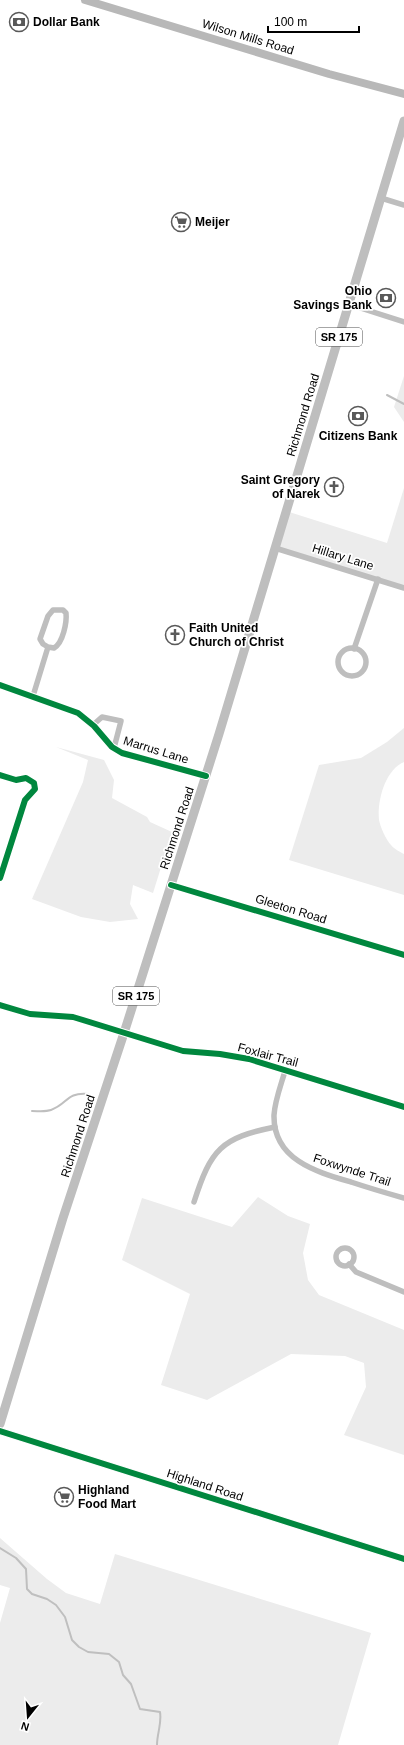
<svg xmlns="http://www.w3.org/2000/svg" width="404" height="1745" font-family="Arial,sans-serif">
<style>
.green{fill:#ececec}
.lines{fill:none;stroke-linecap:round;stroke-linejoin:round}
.stream{stroke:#bfbfbf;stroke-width:2}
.minor{stroke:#bebebe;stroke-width:5.5}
.tertiary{stroke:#bebebe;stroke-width:7}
.secondary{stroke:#b8b8b8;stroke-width:8}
.primary{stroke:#bebebe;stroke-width:9}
.cycleway-casing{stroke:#fff;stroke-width:8}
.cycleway{stroke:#00873e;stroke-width:6}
.labels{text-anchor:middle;stroke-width:3.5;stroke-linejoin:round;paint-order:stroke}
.shield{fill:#fff;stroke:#4c4c4c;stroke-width:1}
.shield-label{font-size:11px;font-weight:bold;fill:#000}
.poi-label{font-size:12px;font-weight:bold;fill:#000;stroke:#fff;text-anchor:start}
.street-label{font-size:12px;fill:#000;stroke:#fff}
</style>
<rect width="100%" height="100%" fill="#fff"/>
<g class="green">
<polygon points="404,376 404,422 394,407"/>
<polygon points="404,488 404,588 275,548 286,511 387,543"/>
<path d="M404,728V762C385,770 377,801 379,820C380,826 386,840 391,845C394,849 400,852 404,854V895L289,860L319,765L361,758L387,742Z"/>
<polygon points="56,747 104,760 114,780 112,798 147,817 150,822 172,832 153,893 133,885 130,904 138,919 110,922 81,917 32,899 83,782 88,760"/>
<polygon points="258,1197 288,1216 310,1224 303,1253 308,1280 319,1295 404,1330 404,1455 344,1435 366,1387 364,1363 345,1356 291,1354 207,1400 161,1385 190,1294 122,1260 142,1198 232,1227"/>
<polygon points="0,1538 47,1579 66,1593 100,1604 115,1554 371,1633 338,1745 0,1745 0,1623 10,1588 0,1585"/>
</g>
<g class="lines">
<g class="stream">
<polyline points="387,395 404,404"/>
<path d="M32,1111C39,1111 45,1112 51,1110C68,1104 66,1092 88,1094"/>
<path d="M0,1548L16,1558L26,1569L27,1589L32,1594L47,1599L56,1605L65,1617L72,1640L79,1647L88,1652L109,1654L119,1662L123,1675L131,1684L140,1709L160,1712C162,1724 157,1733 157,1745"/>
</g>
<g class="minor">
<polyline points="381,198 404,205"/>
<polyline points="348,304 404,322"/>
<polyline points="275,548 404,588"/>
<circle cx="352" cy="662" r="14"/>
<polyline points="354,649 378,579"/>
<polyline points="0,685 78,713 94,726 112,747 122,753 206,776"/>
<path d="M33,696L48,647L54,648C63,643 67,622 66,613L63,610H53L48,616L40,639L43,644L48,647"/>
<polyline points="93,725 102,717 121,721 114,748"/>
<polyline points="0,775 16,780 26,778 34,783 35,789 25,800 0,878"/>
<polyline points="171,885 404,955"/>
<polyline points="0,1005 30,1014 73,1017 183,1051 220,1054 249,1059 404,1107"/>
<path d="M285,1071C281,1085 275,1100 274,1115C273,1160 317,1172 351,1182C369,1188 386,1193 404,1198"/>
<path d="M194,1202C211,1149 221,1138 275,1127"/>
<circle cx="345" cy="1257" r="9"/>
<polyline points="349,1264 356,1272 404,1292"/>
</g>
<polyline class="tertiary" points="0,1431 404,1559"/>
<polyline class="secondary" points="85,0 329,74 404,94"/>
<polyline class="primary" points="0,1424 63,1218 124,1033 219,734 404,121"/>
<g class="cycleway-casing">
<g id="cycleway">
<polyline points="0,685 78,713 94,726 112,747 122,753 206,776"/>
<polyline points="0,775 16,780 26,778 34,783 35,789 25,800 0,878"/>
<polyline points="171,885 404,955"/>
<polyline points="0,1005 30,1014 73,1017 183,1051 220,1054 249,1059 404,1107"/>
<polyline points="0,1431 404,1559"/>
</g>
</g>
<use href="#cycleway" class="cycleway"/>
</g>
<defs>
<g id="bank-ring" transform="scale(1)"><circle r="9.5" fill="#fff" stroke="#595959" stroke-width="1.5"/><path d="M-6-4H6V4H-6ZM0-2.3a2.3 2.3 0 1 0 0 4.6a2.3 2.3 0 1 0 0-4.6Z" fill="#595959"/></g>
<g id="supermarket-ring" transform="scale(1)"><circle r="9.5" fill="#fff" stroke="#595959" stroke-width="1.5"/><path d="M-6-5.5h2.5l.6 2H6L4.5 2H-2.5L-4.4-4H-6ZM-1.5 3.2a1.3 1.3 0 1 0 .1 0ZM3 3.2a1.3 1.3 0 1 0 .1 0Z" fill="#595959"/></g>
<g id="church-ring" transform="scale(1)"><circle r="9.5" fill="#fff" stroke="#595959" stroke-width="1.5"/><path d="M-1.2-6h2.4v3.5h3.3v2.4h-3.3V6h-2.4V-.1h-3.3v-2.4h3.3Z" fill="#595959"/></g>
</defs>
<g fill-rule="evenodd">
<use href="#bank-ring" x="19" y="22"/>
<use href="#supermarket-ring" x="181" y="222"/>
<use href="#bank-ring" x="386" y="298"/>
<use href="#bank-ring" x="358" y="416"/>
<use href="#church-ring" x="334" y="487"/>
<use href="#church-ring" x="175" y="635"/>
<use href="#supermarket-ring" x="64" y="1497"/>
</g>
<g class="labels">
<g class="shield">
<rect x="316" y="328" width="46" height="18" rx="3"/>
<rect x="113" y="987" width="46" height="18" rx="3"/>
</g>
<g class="shield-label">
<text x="339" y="341">SR 175</text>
<text x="136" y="1000">SR 175</text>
</g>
<g class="poi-label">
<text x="33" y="26">Dollar Bank</text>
<text x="195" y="226">Meijer</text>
<text x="372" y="295" text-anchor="end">Ohio<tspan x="372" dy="14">Savings Bank</tspan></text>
<text x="358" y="440" text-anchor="middle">Citizens Bank</text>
<text x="320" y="484" text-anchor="end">Saint Gregory<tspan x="320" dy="14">of Narek</tspan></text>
<text x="189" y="632">Faith United<tspan x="189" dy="14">Church of Christ</tspan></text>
<text x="78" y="1494">Highland<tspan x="78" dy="14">Food Mart</tspan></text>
</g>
<g class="street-label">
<text transform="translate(248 37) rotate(17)" y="4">Wilson Mills Road</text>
<text transform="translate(303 415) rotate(-73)" y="4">Richmond Road</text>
<text transform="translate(343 557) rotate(17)" y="4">Hillary Lane</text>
<text transform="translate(156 750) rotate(17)" y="4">Marrus Lane</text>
<text transform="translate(177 828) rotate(-72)" y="4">Richmond Road</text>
<text transform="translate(291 909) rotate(17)" y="4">Gleeton Road</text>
<text transform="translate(268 1055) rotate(15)" y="4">Foxlair Trail</text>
<text transform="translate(78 1136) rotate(-72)" y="4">Richmond Road</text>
<text transform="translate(352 1170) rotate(18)" y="4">Foxwynde Trail</text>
<text transform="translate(205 1485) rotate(18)" y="4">Highland Road</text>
</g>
</g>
<g transform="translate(28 1717) rotate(197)" stroke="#ffffff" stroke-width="3" paint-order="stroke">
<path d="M0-3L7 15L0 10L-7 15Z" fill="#000000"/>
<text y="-6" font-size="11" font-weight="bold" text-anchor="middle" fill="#000000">N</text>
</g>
<path d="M268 26v6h91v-6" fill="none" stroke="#000000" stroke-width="2"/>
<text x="274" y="26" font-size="12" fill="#000000" stroke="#ffffff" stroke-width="3" paint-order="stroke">100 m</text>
</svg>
